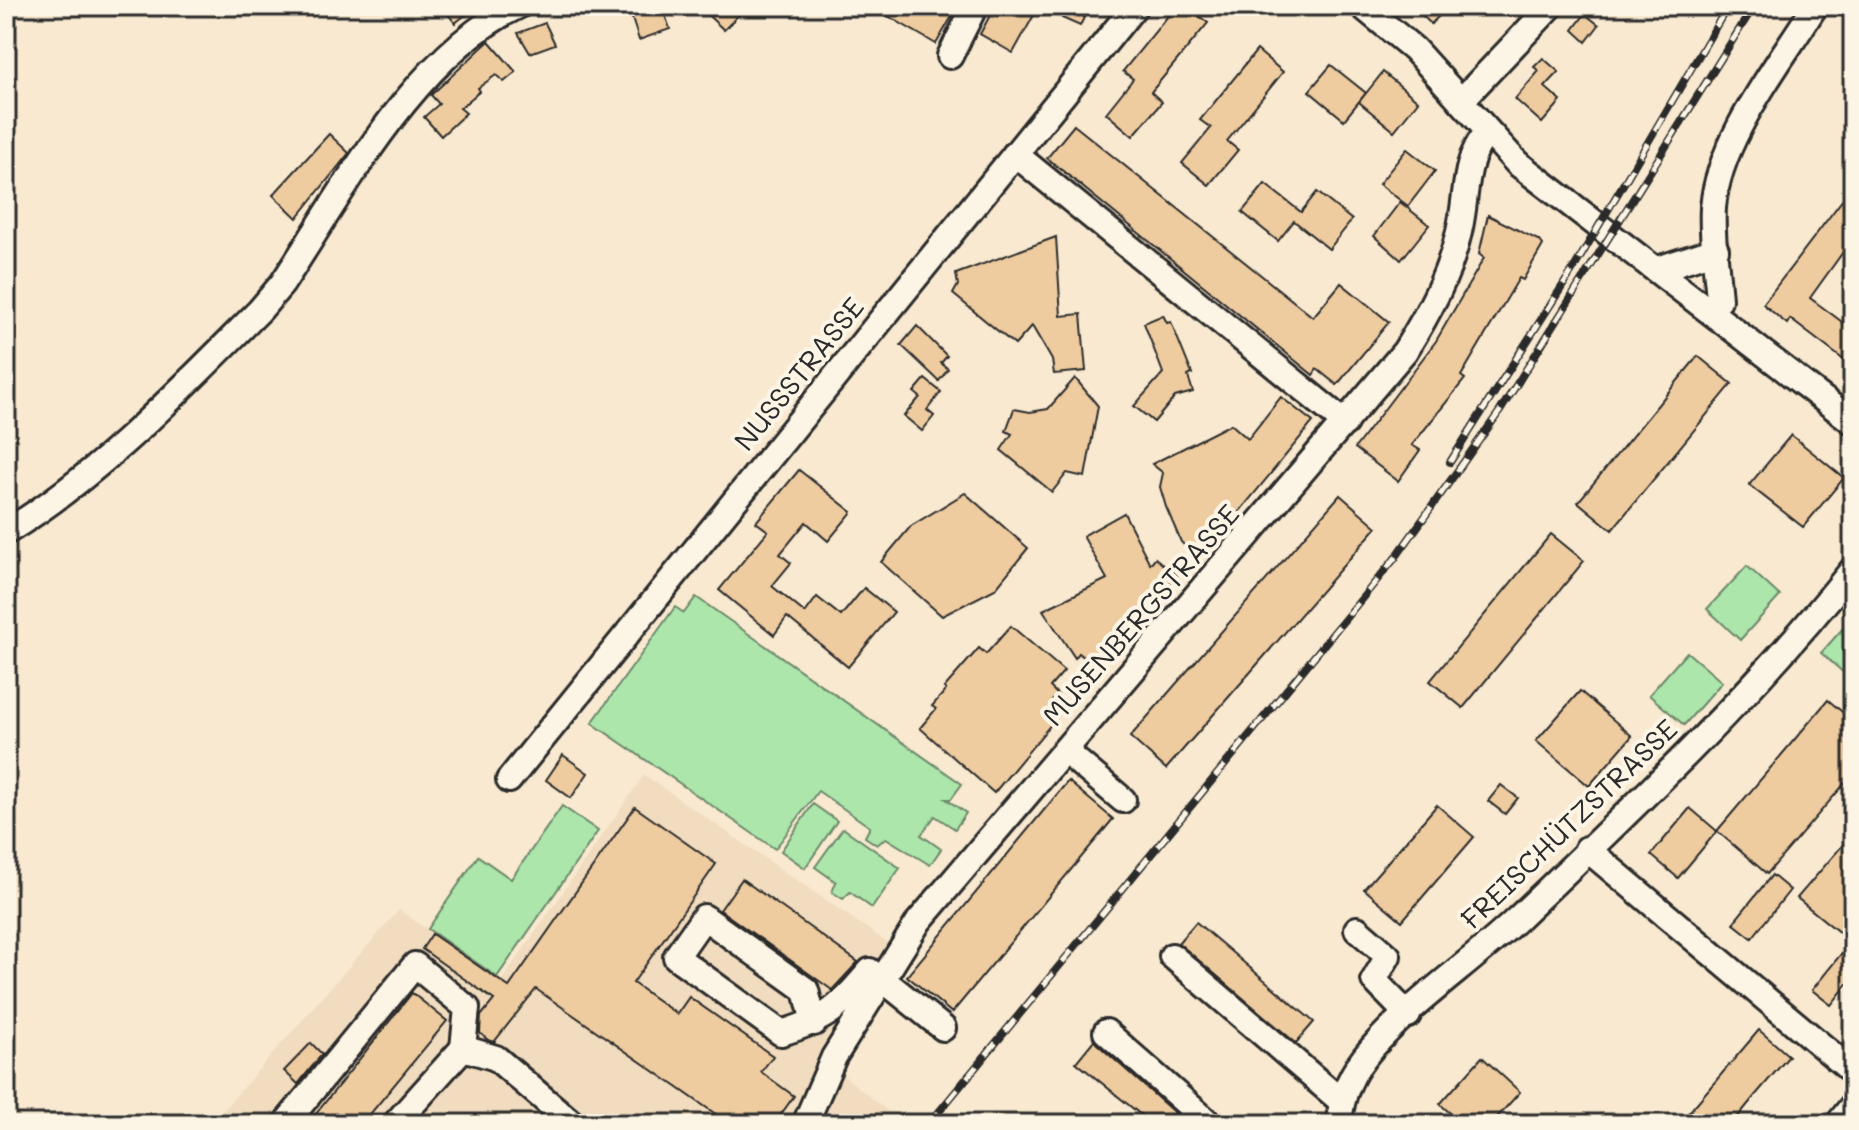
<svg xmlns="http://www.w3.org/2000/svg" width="1859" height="1130" font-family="Mali,sans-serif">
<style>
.built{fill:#f1dcbf}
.forest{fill:url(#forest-firs);stroke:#6c886b;stroke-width:2}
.green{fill:#ace6ab;stroke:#6c886b;stroke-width:2}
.building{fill:#efcca0;stroke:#2b2b2b;stroke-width:2}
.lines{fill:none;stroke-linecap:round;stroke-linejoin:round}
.minor-casing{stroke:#2b2b2b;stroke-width:30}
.minor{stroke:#fcf5e5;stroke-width:24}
.rail-casing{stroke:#2b2b2b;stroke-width:8}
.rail{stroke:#fcf5e5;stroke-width:5;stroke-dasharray:15;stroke-linecap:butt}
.labels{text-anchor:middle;stroke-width:8;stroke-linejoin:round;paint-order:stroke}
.street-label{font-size:28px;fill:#2b2b2b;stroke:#fcf5e5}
</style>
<defs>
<pattern id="forest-firs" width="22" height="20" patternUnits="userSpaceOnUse" patternTransform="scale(2)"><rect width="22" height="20" fill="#ace6ab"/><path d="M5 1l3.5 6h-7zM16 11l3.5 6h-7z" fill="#94c593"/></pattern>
</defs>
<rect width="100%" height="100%" fill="#f8e9d0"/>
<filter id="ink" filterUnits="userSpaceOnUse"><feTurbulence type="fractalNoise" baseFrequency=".0125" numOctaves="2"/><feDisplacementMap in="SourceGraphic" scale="16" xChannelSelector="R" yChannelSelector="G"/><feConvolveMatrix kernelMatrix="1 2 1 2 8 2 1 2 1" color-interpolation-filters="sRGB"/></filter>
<g filter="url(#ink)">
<polygon class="built" points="644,775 888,943 818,1055 895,1117 889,1124 211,1124 399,910 502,980"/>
<polygon class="forest" points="1853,617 1853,681 1821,653"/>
<g class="green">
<polygon points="1747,566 1780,596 1740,640 1707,609"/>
<polygon points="696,597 962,784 951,799 946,799 966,813 955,829 935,816 921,835 941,849 930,865 886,838 877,845 865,837 870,827 818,791 775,849 592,723 675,607 684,613"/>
<polygon points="1687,652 1722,682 1684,725 1649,695"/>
<polygon points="813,804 837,821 805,868 781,851"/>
<polygon points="562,806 598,831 497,977 428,929 478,856 511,879"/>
<polygon points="843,828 900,868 872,908 850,892 843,899 832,892 836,882 815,867"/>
</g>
<g class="building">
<polygon points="442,6 477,6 455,23"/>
<polygon points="628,6 662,6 670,29 639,40"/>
<polygon points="698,6 747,6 724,30"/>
<polygon points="871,6 958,6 936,44"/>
<polygon points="995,6 1039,6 1013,53 980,34"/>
<polygon points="1068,6 1088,9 1080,26 1062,18"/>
<polygon points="1176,6 1186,6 1208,23 1151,92 1162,102 1133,136 1106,113 1133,79 1123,71"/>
<polygon points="1413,6 1449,6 1431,24"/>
<polygon points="1585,14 1599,25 1586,42 1573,30"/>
<polygon points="545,23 555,44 530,53 518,33"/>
<polygon points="489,41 516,72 504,82 496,75 478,88 480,91 460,108 466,113 441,136 424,117 439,104 431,95"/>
<polygon points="1257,50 1283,72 1227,141 1238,150 1209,185 1182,163 1211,128 1200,120"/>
<polygon points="1543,58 1559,72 1545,87 1561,101 1542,123 1515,99 1539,71 1534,67"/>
<polygon points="1331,65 1366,93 1344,120 1309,91"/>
<polygon points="1383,72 1418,101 1394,131 1359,102"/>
<polygon points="1074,125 1313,317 1341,283 1389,322 1337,385 1317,369 1313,375 1047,158"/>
<polygon points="329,134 349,153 297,218 273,195"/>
<polygon points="1407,149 1435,171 1408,206 1379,184"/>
<polygon points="1265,184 1301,212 1317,192 1352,220 1329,249 1294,221 1278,241 1242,212"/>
<polygon points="1853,186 1853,238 1810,298 1853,330 1853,367 1790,319 1787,324 1763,304"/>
<polygon points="1400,202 1429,225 1401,260 1374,236"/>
<polygon points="1488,215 1540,241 1543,245 1523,280 1519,278 1461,376 1465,379 1412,445 1420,450 1398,481 1355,448 1436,341 1484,258 1479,254"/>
<polygon points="1056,237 1061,316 1081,314 1086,371 1054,374 1052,360 1032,326 1015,345 953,294 958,285 956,274"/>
<polygon points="1163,315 1167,323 1171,322 1192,374 1188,376 1193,392 1175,397 1154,422 1134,406 1163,373 1144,323"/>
<polygon points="917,326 947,356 941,363 948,369 939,381 901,345"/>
<polygon points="1698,356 1732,384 1612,530 1578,502"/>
<polygon points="1075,378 1098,406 1085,477 1067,473 1052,492 1001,450 1012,434 1006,431 1014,409 1030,412 1048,409"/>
<polygon points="925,379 941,392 927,410 934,416 922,431 904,416 920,397 914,392"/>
<polygon points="1281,397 1313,422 1226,528 1220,524 1194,555 1181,542 1166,507 1160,487 1163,473 1152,464 1231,424 1248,439"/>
<polygon points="1791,435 1844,478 1803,527 1749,485"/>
<polygon points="799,470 852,512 828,541 806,522 780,554 791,563 772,586 805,613 817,597 841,616 864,588 894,612 848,667 787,617 774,635 719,590 768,531 756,522"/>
<polygon points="965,493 1028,548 995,589 942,616 881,562 911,526"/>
<polygon points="1340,495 1377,527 1166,769 1130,737"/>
<polygon points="1124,513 1150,564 1155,558 1177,576 1096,668 1079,653 1075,658 1043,610 1107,579 1083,536"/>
<polygon points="1551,534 1584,561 1463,708 1430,681"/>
<polygon points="1011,626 1064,671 1050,687 1058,695 1052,701 1063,710 994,793 920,728 936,709 932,706 946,690 944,688 979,648 986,654"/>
<polygon points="1580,691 1632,736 1589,786 1536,741"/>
<polygon points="1828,700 1853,721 1853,774 1767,874 1717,831"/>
<polygon points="563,755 588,773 571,798 546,780"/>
<polygon points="1068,781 1113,819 952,1013 907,976"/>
<polygon points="1501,785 1518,798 1505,814 1488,801"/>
<polygon points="1437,805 1474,837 1402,921 1364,889"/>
<polygon points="635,807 716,864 633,983 677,1014 689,997 773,1056 761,1072 794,1096 774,1124 730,1124 536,989 494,1042 488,1040 480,1033 481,1016 494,1000 422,949 432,934 509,987"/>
<polygon points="1690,808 1717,831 1678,878 1651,855"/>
<polygon points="1853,833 1853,928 1845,937 1797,898"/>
<polygon points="1772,875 1790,890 1752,938 1733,923"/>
<polygon points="742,879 858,962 832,990 720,910"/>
<polygon points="1196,922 1314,1022 1296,1043 1178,943"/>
<polygon points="1853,939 1853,977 1831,1005 1812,990"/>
<polygon points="412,993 447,1021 362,1124 308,1124"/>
<polygon points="1759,1030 1789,1056 1753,1098 1732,1124 1679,1124"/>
<polygon points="1094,1040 1096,1043 1187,1124 1152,1124 1076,1062"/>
<polygon points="311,1043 322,1054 298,1084 284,1071"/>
<polygon points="1482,1057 1520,1092 1491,1124 1462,1124 1440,1104"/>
</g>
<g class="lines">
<g class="minor-casing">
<g id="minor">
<polyline points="1362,6 1414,49 1517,163 1853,422"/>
<polyline points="950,56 975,6"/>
<polyline points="1461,101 1551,6"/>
<polyline points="1015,154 1345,423"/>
<polyline points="1658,269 1716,250"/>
<path d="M1712,311L1719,300C1717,270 1711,238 1713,208C1718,140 1780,63 1815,6"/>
<path d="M6,532C99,476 183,387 260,310L282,284C343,192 415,54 518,6"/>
<polyline points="1065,751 1123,800"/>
<polyline points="509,780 1135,6"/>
<polyline points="1587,849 1853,1072"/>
<polyline points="1357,929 1388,956 1374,980 1408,1015"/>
<polyline points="1172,956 1341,1101"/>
<polyline points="881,978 943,1028"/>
<path d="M814,1023L806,990L704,917L676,957L781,1033C829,1019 838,1008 870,971"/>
<polyline points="1106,1032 1210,1124"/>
<polyline points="285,1124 415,965 467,1008 463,1048"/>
<polyline points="395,1124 463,1048 496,1058 573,1124"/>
<path d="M805,1124L834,1057L919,921L1405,351C1428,314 1449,276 1459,232C1468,194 1462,163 1487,132"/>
<path d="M1339,1124C1341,1094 1352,1071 1372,1048C1414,1000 1471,963 1517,919C1633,808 1753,695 1853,569"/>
<polyline points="1838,1124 1853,1105"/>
</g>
</g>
<use href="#minor" class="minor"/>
<g class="rail-casing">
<g id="rail">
<polyline points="1450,462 1574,268 1728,6"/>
<polyline points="929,1124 1396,557 1500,411 1754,6"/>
</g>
</g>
<use href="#rail" class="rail"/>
</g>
</g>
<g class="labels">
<g class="street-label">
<text transform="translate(799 374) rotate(-51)" y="10">NUSSSTRASSE</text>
<text transform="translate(1141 615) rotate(-49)" y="10">MUSENBERGSTRASSE</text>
<text transform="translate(1569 824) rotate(-44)" y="10">FREISCHÜTZSTRASSE</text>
</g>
</g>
<rect width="1859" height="1130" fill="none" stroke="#fcf5e5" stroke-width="32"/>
<rect x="16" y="16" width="1827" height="1098" fill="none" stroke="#2b2b2b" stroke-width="3" filter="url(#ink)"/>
</svg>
